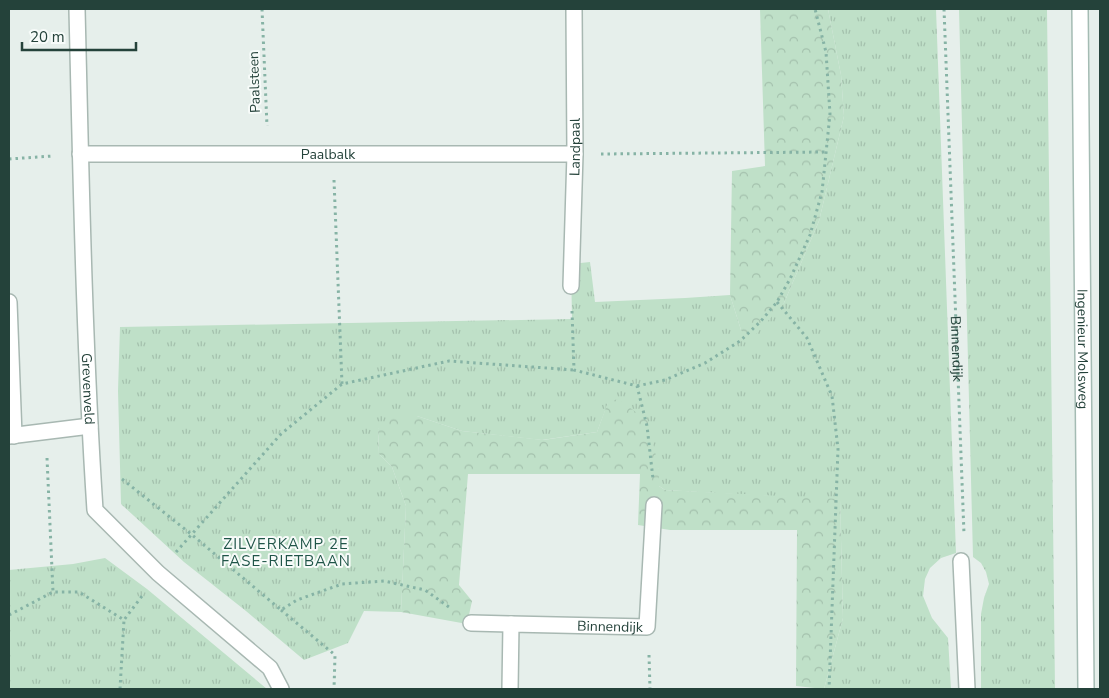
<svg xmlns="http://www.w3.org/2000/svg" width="1109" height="698" font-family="'Nunito Sans',sans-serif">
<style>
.grass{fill:url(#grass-tufts)}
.forest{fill:url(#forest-crowns)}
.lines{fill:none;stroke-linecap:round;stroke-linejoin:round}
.minor-casing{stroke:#a8b8b2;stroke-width:18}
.secondary-casing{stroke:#a4bbb3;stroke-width:18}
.path{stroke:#86b3a5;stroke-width:3;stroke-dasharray:2.5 4;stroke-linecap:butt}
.minor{stroke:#fff;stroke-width:15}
.secondary{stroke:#fff;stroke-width:15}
.labels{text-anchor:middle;stroke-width:4;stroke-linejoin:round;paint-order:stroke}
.street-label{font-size:14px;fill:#24423a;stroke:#f7fbf9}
.neighbourhood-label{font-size:15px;letter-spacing:1px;fill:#1f5548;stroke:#f7fbf9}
</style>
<defs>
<pattern id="grass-tufts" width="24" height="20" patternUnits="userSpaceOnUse" patternTransform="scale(1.25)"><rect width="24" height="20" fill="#bfe0c8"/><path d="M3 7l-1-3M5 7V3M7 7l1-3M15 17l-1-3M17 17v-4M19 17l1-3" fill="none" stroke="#a4c1ad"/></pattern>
<pattern id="forest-crowns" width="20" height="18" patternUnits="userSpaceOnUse" patternTransform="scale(1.25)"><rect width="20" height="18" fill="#bfe0c8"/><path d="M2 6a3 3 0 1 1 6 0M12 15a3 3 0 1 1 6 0" fill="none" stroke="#a4c1ad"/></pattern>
</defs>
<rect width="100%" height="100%" fill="#e6efeb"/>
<g class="grass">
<polygon points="828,9 936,9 956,553 941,558 930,568 925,579 923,596 932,618 948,638 951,689 824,689 843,618 840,500 665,490 659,486 659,469 608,403 597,432 542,440 462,431 417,416 378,429 379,454 392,467 406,506 401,612 364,611 348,643 304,660 246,611 184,562 121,504 118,391 120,327 572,319 571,264 590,262 595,302 685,298 730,295 741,330 784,303 819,221 844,116 841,75"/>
<polygon points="959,9 1047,9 1055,689 981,689 981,614 984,598 989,584 986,572 981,563 973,557"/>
<polygon points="105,558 147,589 267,689 9,689 9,570 73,564"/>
</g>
<g class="forest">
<polygon points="760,9 828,9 841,75 844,116 819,221 784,303 750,341 741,330 730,295 732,171 765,166"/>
<polygon points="618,399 648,421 659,469 659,486 665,490 840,499 843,618 824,689 796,686 797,530 670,530 638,525 640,474 468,474 459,585 472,601 467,624 401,612 406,506 392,467 379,454 378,429 390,416 417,416 462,431 543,440 597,432 608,402"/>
</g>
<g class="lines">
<g class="minor-casing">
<g id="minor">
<path id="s2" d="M77,9C81,176 84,343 95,510L158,573L270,668L281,689"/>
<path id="s3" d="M80,154H575"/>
<path id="s4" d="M571,286L575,154L574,9"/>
<polyline points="9,302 14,436"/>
<polyline points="9,436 90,426"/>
<polyline points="961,561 967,689"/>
<polyline points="471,623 511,624"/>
<path id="s5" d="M510,689L511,624L647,627L654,505"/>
</g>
</g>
<g class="secondary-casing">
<g id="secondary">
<path id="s6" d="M1080,9L1086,689"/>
</g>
</g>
<g class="path">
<polyline points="262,9 267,126"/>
<path id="s1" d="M944,9L964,534"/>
<polyline points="601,154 825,152"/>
<polyline points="9,159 53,156"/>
<polyline points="334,180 342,384"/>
<polyline points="777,302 807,338 832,396 838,449 829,689"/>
<polyline points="572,311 574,370 637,386 647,426 653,479"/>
<polyline points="637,386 665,380 705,363 740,341 761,321 777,302 790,279 810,235 822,192 830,114 826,52 815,9"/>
<polyline points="47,458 53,592"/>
<polyline points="122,479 191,534 281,610 297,600 342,584 384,581 425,590 449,607"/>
<polyline points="176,552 281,434 342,384 449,361 574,370"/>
<polyline points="281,610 335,655 334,689"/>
<polyline points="9,615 53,592 79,592 124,620 142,596"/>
<polyline points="649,655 650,689"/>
<polyline points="120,689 124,620"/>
</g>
<use href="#minor" class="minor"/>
<use href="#secondary" class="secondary"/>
</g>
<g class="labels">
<g class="street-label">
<text transform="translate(254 82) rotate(-92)" y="5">Paalsteen</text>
<text dy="5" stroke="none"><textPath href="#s4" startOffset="139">Landpaal</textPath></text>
<text dy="5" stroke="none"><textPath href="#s3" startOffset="248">Paalbalk</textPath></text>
<text dy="5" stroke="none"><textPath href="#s1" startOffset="340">Binnendijk</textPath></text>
<text dy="5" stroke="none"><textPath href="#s6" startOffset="340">Ingenieur Molsweg</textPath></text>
<text dy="5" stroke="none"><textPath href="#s2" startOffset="380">Grevenveld</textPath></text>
<text dy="5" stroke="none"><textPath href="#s5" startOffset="164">Binnendijk</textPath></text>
</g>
<g class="neighbourhood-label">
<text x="286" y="549">ZILVERKAMP 2E<tspan x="286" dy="17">FASE-RIETBAAN</tspan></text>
</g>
</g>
<rect width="1109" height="698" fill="none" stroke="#24423a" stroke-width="20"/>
<path d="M22 42v8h114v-8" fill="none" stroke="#24423a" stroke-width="2.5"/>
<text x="30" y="42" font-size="15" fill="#24423a" stroke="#f7fbf9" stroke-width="4" paint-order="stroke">20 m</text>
</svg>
